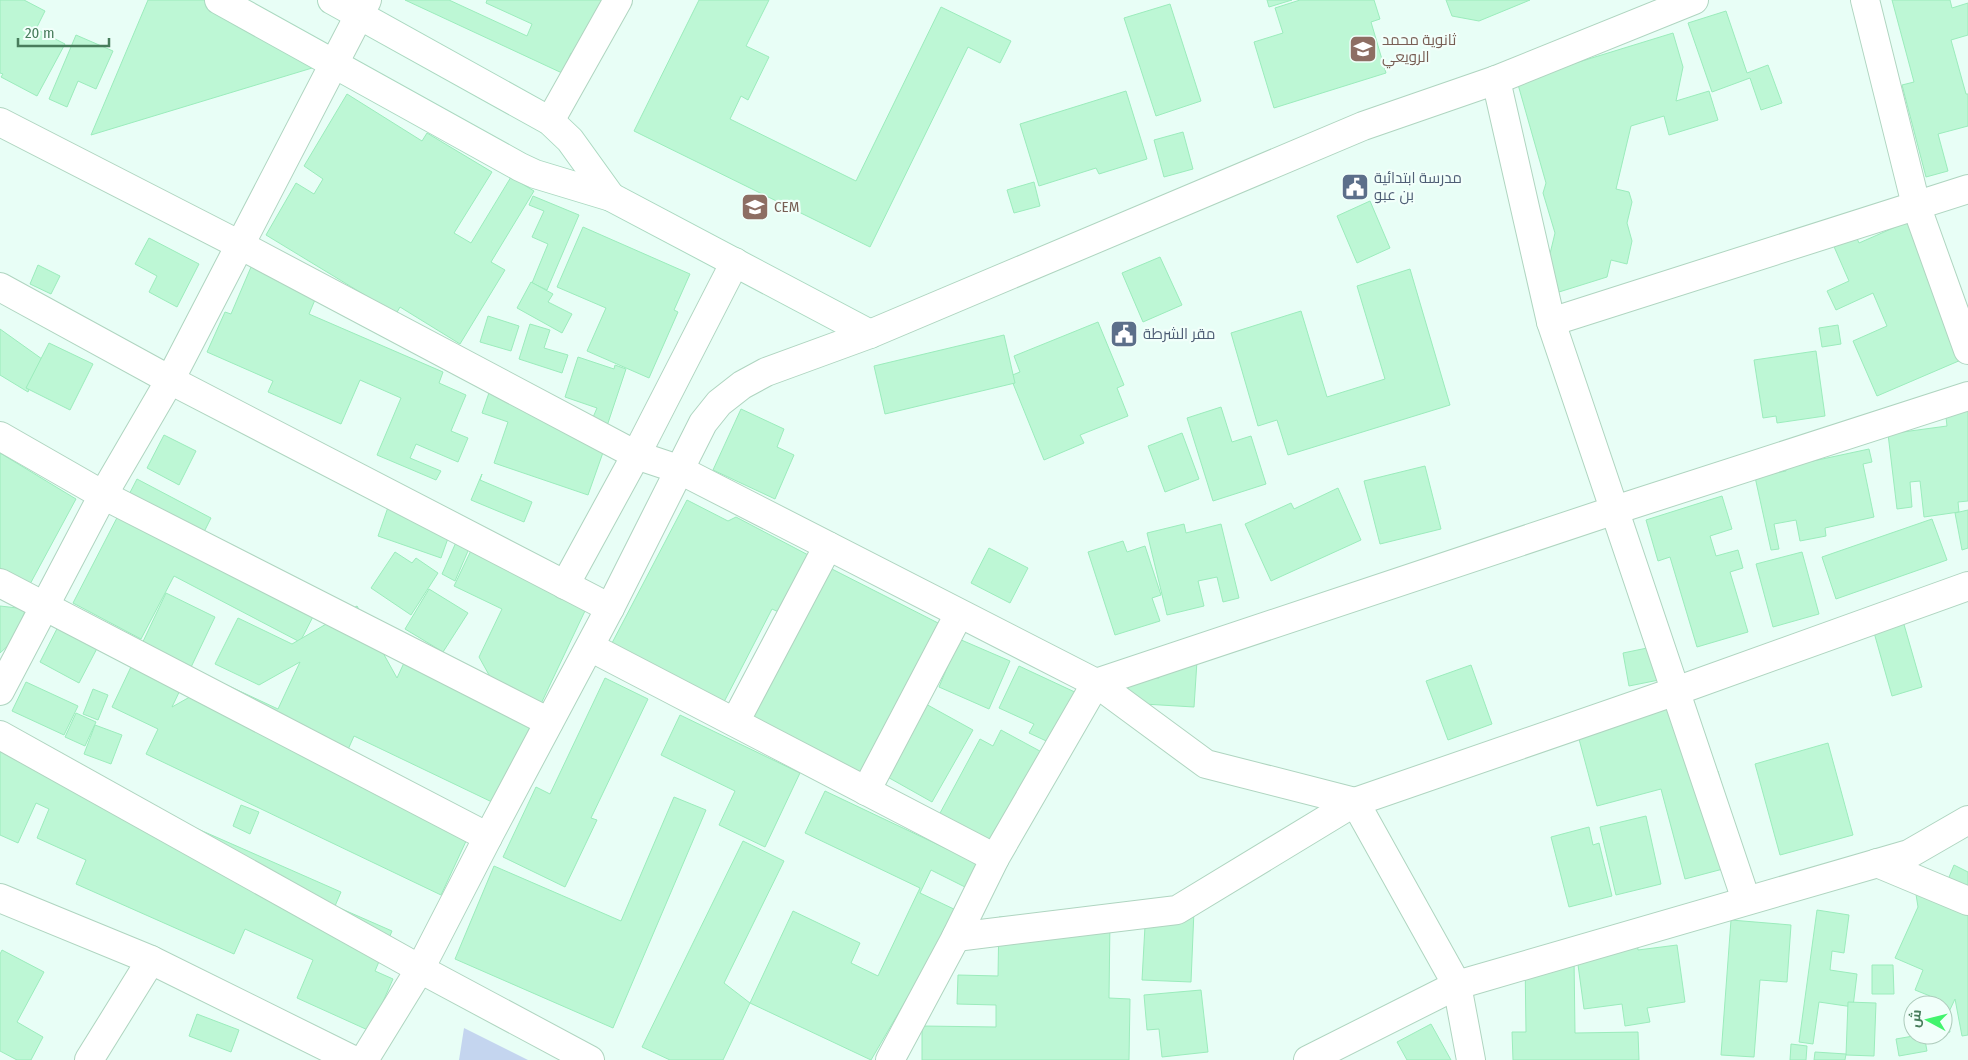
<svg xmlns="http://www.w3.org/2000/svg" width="1968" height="1060" font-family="'Fira Sans Condensed',Cairo,sans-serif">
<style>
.green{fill:#c4d5ef}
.building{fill:#bdf7d5;stroke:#9becbc}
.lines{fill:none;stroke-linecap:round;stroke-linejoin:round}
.minor-casing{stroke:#afd5c0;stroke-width:30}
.tertiary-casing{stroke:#afd5c0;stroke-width:30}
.secondary-casing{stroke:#abd9c1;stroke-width:30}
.minor{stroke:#fff;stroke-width:28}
.tertiary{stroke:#fff;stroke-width:28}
.secondary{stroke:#fff;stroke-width:28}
.labels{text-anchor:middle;stroke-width:4.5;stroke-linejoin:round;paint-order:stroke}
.education-label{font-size:15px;fill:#785e54;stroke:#f1fffa;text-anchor:start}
.service-label{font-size:15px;fill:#4e5e75;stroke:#f1fffa;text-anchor:start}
</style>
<rect width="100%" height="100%" fill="#e8fef6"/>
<polygon class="green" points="464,1028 528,1060 459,1060"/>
<g class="building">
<polygon points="0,0 24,0 45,11 36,29 65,44 37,96 1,77 3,74 0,73"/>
<polygon points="148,0 209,0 322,65 91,135"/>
<polygon points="405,0 449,0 527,36 532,24 486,3 487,0 602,0 576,55 571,53 562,73"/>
<polygon points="699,0 769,0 746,46 769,57 748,100 741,96 730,119 856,181 941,7 1011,41 1000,63 968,47 870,247 634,131"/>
<polygon points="1267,0 1292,0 1269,7"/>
<polygon points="1300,0 1374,0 1380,19 1371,22 1386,73 1274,108 1254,42 1283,33 1275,8"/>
<polygon points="1446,0 1530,0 1479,21 1452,16"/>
<polygon points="1892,0 1950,0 1952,8 1968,3 1968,35 1951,40 1966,94 1968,94 1968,126 1938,134 1948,171 1926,177 1902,85 1914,82"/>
<polygon points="1170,4 1201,101 1156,116 1124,18"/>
<polygon points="1726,11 1747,73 1768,65 1782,103 1761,110 1750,78 1712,92 1688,23"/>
<polygon points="1673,33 1683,67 1676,101 1709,91 1718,120 1669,135 1664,116 1631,126 1616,189 1629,192 1632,202 1627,223 1632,241 1627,264 1611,260 1607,277 1559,292 1549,258 1555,233 1543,193 1546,183 1517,81"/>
<polygon points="76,35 113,51 96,89 78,81 67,107 49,99"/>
<polygon points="1126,91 1147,159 1099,174 1096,168 1039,186 1020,124"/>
<polygon points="347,94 422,141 427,133 492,172 454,233 471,243 511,177 534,191 491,262 505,270 460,344 400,307 396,314 266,235 296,183 314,194 323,179 304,166"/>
<polygon points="1183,132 1193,169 1164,177 1154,140"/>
<polygon points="1034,182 1040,206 1014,213 1007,190"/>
<polygon points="533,196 579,215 547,290 532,283 548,244 532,237 544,211 529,205"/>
<polygon points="1370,201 1390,248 1357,263 1337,216"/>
<polygon points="1916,218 1968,309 1968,357 1877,396 1853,341 1887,326 1873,293 1836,310 1827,291 1849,281 1832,242 1854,232 1859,243"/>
<polygon points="583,227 690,274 674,310 678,312 649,378 587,351 606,308 557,287"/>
<polygon points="149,238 199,264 177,307 149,292 157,276 135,264"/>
<polygon points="1160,257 1182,305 1143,322 1122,273"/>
<polygon points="254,260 320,288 309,314 443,372 439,383 466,395 451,431 468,438 458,462 416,444 410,458 441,471 436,480 377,455 401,398 360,380 341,424 268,392 273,381 207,352 225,312 231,314"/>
<polygon points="38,265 60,276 51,294 30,284"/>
<polygon points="1410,269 1450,405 1288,455 1277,420 1258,426 1231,333 1301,311 1327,397 1385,379 1357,286"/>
<polygon points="531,282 553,294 548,302 572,314 562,333 517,308"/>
<polygon points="488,316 519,326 511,351 480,342"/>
<polygon points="1098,322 1124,385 1117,388 1128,416 1080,435 1084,443 1044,460 1010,376 1020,372 1014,356"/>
<polygon points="530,324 550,330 544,348 568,355 562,373 519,359"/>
<polygon points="1838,325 1841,344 1822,347 1819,328"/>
<polygon points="0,329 42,359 28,392 0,375"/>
<polygon points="1004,335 1015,383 885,414 874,366"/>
<polygon points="49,343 93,364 70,410 26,388"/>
<polygon points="1816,351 1825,416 1777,423 1776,416 1763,418 1754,360"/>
<polygon points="578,357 614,369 615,365 626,369 607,426 612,427 588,495 494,463 508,422 482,413 491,387 591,422 597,408 565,397"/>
<polygon points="1968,406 1968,501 1958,502 1959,512 1924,517 1920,481 1910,482 1912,507 1897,509 1888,434 1947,426 1945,409"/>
<polygon points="1221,407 1232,442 1251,436 1266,484 1213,501 1187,418"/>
<polygon points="741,409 784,429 777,447 794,455 775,499 713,470"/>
<polygon points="1182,433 1199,479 1165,492 1148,446"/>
<polygon points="164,435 196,451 179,485 147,468"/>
<polygon points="1869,449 1872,462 1863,464 1874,517 1825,528 1826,536 1800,541 1796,520 1774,524 1779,549 1771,550 1755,477 1786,471 1785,467"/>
<polygon points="0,453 76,499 29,586 0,568"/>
<polygon points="1425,466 1441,529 1380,544 1364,481"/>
<polygon points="482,474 480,480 532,502 524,522 471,500"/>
<polygon points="137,479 211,518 199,542 319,605 300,642 174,576 141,639 73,603"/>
<polygon points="1338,488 1361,540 1271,581 1245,524 1291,503 1294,509"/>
<polygon points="394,490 457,513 441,558 378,536"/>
<polygon points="1722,496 1732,529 1710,536 1716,556 1738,550 1743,568 1730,572 1748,632 1697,647 1670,557 1658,561 1646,520"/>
<polygon points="687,500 728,521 736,517 812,557 783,614 772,609 724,702 612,643"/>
<polygon points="1968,510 1968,548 1962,550 1955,513"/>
<polygon points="1932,519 1947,560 1836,599 1822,557"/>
<polygon points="1184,524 1186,533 1221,524 1239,598 1223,602 1217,577 1198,581 1204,606 1167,615 1147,533"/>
<polygon points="461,531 474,537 455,581 442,574"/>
<polygon points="477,538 593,594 494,803 354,736 343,761 474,824 441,895 146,754 158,729 112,707 166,593 215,617 172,707 218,681 278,709 300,662 259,685 215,664 238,618 292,644 357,606 397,678 409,652 503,700 479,657 502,609 454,586"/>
<polygon points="1123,541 1127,552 1145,546 1161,595 1152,598 1160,621 1115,635 1088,552"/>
<polygon points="989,548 1028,568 1010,603 971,583"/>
<polygon points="395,552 412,563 416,558 438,573 411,615 371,588"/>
<polygon points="1802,552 1819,614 1773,627 1756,564"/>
<polygon points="826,566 940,624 863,775 749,717"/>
<polygon points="429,589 468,613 443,652 405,629"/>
<polygon points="0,606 26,609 12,642 0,653"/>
<polygon points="64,615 104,635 79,683 40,662"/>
<polygon points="1903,621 1922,687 1892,696 1873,629"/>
<polygon points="959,639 1010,661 989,709 939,687"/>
<polygon points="1652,647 1659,680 1629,686 1623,653"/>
<polygon points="1160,658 1197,661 1194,707 1127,703 1129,676 1159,678"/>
<polygon points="1471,665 1492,724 1448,740 1426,681"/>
<polygon points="1019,666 1079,694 1055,745 1029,733 1034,724 999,708"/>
<polygon points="605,678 648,699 591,818 597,820 565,887 503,857 536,787 550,794"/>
<polygon points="26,682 78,706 64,735 12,711"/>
<polygon points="93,689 108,695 98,720 83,714"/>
<polygon points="1689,698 1709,773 1718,771 1742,864 1685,879 1661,789 1597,806 1576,728"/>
<polygon points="924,703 973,730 932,802 884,775"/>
<polygon points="76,713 96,722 85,746 65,737"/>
<polygon points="680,715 800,773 765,847 719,825 735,791 661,755"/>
<polygon points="95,725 122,735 111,764 84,754"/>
<polygon points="1001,730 1049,756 995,845 939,815 980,739 993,746"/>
<polygon points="0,742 341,892 335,906 392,931 375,971 393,979 370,1031 297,998 313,960 245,929 234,954 76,884 86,860 37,838 49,809 36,803 18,843 0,835"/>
<polygon points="1828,743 1853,835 1780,855 1755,764"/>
<polygon points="825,791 983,866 971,890 931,870 920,893 958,911 871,1060 750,1003 793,911 860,943 851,963 878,976 920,888 805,833"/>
<polygon points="674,797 706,810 613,1028 455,959 494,866 621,921"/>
<polygon points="241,805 259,812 250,834 233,826"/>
<polygon points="1646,816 1661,884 1616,895 1600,827"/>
<polygon points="1589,827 1593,845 1599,843 1612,896 1569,907 1551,837"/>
<polygon points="743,841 784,861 724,983 750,1003 723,1060 670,1060 642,1047"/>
<polygon points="1954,865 1968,872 1968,1035 1962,1036 1955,999 1947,1016 1950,1032 1943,1034 1943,1005 1926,1005 1930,996 1915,990 1923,970 1895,958 1918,907 1915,888 1947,882"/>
<polygon points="1146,908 1194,910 1191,982 1142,980"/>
<polygon points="1817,910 1849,915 1844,953 1832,951 1830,970 1857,974 1853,1007 1819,1002 1813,1044 1799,1042"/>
<polygon points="999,917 1110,919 1109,998 1130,999 1129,1060 922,1060 922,1026 996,1027 996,1005 957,1004 958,975 998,976"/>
<polygon points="1731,920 1791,925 1787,982 1760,980 1754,1057 1721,1055"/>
<polygon points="1637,941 1638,950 1677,945 1685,1002 1647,1008 1650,1022 1625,1026 1622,1004 1584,1009 1576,950"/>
<polygon points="2,950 44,972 17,1022 43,1037 31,1060 17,1060 0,1051 0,954"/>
<polygon points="1574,957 1575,1033 1638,1032 1639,1060 1513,1060 1512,1032 1526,1032 1525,958"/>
<polygon points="1872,965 1893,965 1894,994 1872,994"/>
<polygon points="1201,990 1208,1052 1162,1057 1159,1029 1147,1030 1144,995"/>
<polygon points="1848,1002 1876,1003 1874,1056 1846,1055"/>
<polygon points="197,1014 239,1030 231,1052 189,1036"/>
<polygon points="1431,1024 1451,1060 1407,1060 1397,1042"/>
<polygon points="1919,1035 1924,1035 1927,1051 1899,1056 1896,1039"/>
<polygon points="1791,1044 1807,1046 1806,1060 1790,1060"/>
<polygon points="1815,1052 1846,1054 1845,1060 1814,1060"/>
</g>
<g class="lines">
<g class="minor-casing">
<g id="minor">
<polyline points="1865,0 1916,205 1968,350"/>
<polyline points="1496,80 1551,322 1746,900"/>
<polyline points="550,121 618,0"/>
<polyline points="0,122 240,245 636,455 678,469 1096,683 1206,764 1355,802 1457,985 1471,1060"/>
<polyline points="0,287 170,380 610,608"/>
<polyline points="1551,322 1968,189"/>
<polyline points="0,436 103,495 549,722"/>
<polyline points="0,583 488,837"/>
<polyline points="565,585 636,455 735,262"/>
<polyline points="590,647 995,858"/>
<polyline points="0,691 103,495 170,380 367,0"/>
<polyline points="735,722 828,546"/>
<polyline points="0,735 420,969 590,1060"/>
<polyline points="866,791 959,614"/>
<polyline points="1877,863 1968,901"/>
<polyline points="0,898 151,960 353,1060"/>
<polyline points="956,937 1177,910 1355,802 1676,691 1968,586"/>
<polyline points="89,1060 151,960"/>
<polyline points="890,1060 956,937 995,858 1096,683 1615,510 1968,396"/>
<polyline points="1308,1060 1457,985 1909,854 1968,820"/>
</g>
</g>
<g class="tertiary-casing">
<polyline id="tertiary" points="364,1060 420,969 488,837 610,608 703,423 719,403 742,385 766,372 870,334 1363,126 1496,80 1694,0"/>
</g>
<g class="secondary-casing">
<g id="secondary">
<polyline points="219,0 520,167 535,174 611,197 870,334"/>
<polyline points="332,0 550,121 570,140 611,197"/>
</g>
</g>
<use href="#minor" class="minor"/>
<use href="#tertiary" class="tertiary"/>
<use href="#secondary" class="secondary"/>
</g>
<defs>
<g id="school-square" transform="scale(1.4375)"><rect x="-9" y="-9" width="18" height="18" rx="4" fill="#8d6e63" stroke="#f1fffa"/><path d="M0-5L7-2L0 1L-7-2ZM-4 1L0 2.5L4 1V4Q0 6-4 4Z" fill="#fff"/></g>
<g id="civic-square" transform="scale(1.4375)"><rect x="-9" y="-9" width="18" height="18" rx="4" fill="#5c6f8a" stroke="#f1fffa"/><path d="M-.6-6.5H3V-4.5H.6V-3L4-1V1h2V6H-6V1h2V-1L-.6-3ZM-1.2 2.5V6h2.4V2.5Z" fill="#fff"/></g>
</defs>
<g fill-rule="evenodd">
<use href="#school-square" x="1363" y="49"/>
<use href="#civic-square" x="1355" y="187"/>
<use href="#school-square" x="755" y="207"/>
<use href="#civic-square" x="1124" y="334"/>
</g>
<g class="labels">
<g class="education-label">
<text x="1382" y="45">ثانوية محمد<tspan x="1382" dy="17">الرويعي</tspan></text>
<text x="774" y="212">CEM</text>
</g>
<g class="service-label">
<text x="1374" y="183">مدرسة ابتدائية<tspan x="1374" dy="17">بن عبو</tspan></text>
<text x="1143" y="339">مقر الشرطة</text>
</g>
</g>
<g transform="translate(1928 1020) rotate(277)"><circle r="24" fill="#f1fffa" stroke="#adcbbb"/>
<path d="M0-4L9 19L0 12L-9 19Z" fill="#42f46d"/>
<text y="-8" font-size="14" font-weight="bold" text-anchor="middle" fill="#487d5c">ش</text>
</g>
<path d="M18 38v8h91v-8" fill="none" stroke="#487d5c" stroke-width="2.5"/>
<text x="25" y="38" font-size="15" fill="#487d5c" stroke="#f1fffa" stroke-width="4" paint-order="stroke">20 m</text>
</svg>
